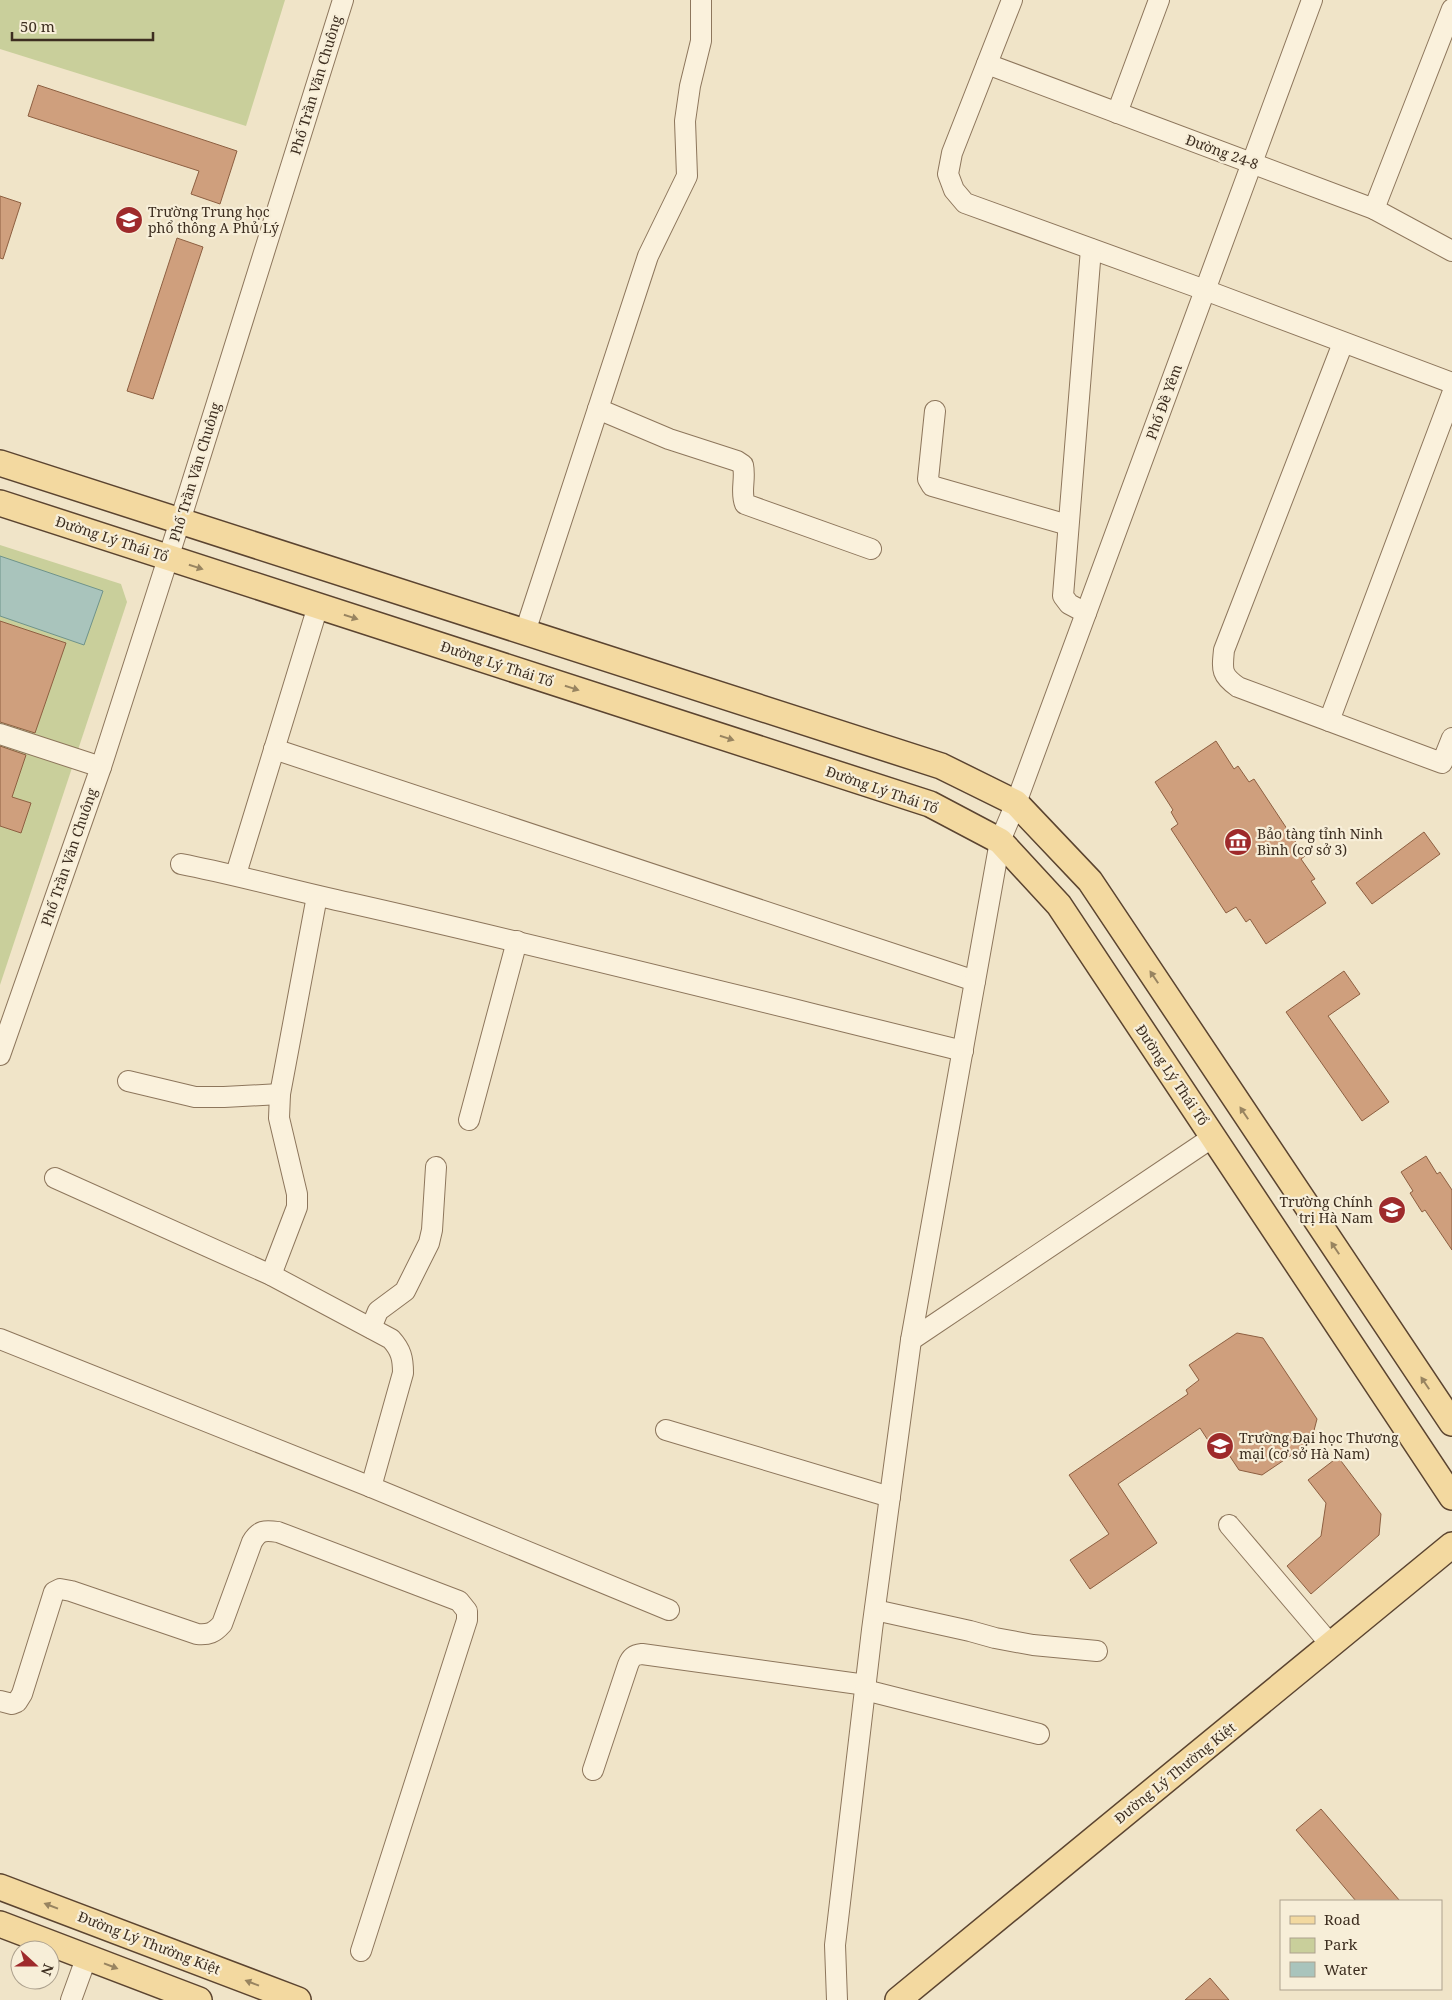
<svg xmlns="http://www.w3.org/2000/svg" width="1452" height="2000" font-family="'Noto Serif',serif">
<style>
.green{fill:#c9cf9b}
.water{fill:#a9c4bc;stroke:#6f938a}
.building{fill:#cf9f7d;stroke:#8d5f41}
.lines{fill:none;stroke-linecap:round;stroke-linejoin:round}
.minor-casing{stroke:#8d765c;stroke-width:22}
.major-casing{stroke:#5b4430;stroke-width:28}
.minor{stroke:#faf1dc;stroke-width:20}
.major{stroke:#f3d9a0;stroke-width:25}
.oneway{fill:#988460}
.labels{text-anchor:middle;stroke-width:4.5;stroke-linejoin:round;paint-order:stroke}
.street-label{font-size:14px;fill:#3d2e20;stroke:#f7eed8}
.poi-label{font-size:14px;fill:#3d2e20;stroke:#f7eed8;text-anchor:start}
</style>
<rect width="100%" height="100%" fill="#f0e4c8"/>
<g class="green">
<polygon points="0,0 285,0 246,126 0,49"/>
<polygon points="0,545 121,584 127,602 0,985"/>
</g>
<polygon class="water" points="0,556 103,591 84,645 0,616"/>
<g class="building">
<polygon points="38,85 237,151 220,204 191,194 199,171 28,116"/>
<polygon points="0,196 21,203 3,259 0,258"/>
<polygon points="177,238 203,247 153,399 127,391"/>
<polygon points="0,621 66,643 35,733 0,722"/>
<polygon points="1216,741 1234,769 1238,766 1249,782 1254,779 1305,856 1301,859 1315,879 1311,881 1326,903 1266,944 1250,919 1246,922 1236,907 1226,913 1171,829 1178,824 1171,812 1173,810 1155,782"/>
<polygon points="0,746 26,755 12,797 31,803 21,833 0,826"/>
<polygon points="1424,832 1440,854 1372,904 1356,883"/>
<polygon points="1344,971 1360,994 1328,1016 1389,1102 1362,1121 1286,1012"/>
<polygon points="1426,1156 1437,1174 1440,1172 1452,1190 1452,1250 1425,1210 1422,1212 1410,1193 1413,1191 1401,1172"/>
<polygon points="1237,1333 1263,1338 1317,1419 1311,1442 1262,1475 1239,1470 1219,1440 1211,1445 1200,1428 1118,1484 1157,1543 1090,1589 1070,1560 1109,1534 1069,1475 1188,1394 1186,1390 1199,1380 1189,1365"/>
<polygon points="1338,1457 1381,1514 1379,1535 1311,1594 1287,1566 1321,1536 1326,1503 1308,1480"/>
<polygon points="1321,1809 1400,1901 1356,1901 1296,1830"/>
<polygon points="1210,1978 1229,2000 1185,2000"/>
</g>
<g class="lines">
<g class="minor-casing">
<g id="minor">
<polyline points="1012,0 952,153 948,174 954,190 965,203 1205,290 1452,383"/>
<polyline points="987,64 1374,209 1452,251"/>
<polyline points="1117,113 1159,0"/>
<polyline points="1374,209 1452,9"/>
<path d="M1343,343L1224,650C1222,670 1221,675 1238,687L1442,763L1452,738"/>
<path d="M598,409L669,439L737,461L743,465C746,479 740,492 745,504L871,549"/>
<polyline points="935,411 928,479 932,486 1068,525"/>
<polyline points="1086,613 1069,604 1063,596 1091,249"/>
<polyline points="525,632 648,256 687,176 685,121 690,86 701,41 701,0"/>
<polyline points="1329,721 1452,394"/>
<polyline points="0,734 101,767"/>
<polyline points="274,749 975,981"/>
<path d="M181,864C238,875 294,891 350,903C555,949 759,1001 963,1051"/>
<polyline points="236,874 318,606"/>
<polyline points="0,1055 101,767 180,521 343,0"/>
<polyline points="128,1081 195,1097 224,1097 280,1094"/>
<polyline points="469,1120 517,941"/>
<path d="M55,1178L271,1275L391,1339C401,1350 403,1358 403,1373L371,1487"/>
<polyline points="271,1275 297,1207 297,1194 279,1118 280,1094 317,896"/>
<polyline points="371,1328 378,1311 405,1291 429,1243 432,1230 436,1167"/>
<polyline points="0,1339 371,1487 669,1610"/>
<polyline points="911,1340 1213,1137"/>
<polyline points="666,1430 890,1497"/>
<polyline points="1229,1525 1331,1645"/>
<polyline points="875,1610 970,1631 995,1638 1033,1645 1097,1651"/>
<polyline points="865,1690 1039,1734"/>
<path d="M0,1701L12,1704L17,1702L22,1694L54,1592L60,1589L71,1591L197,1634C209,1635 214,1633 222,1624L252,1542C259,1530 265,1530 278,1532L459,1601L467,1611V1620L361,1951"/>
<path d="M593,1770L628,1665C631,1657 634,1655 642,1654L866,1685"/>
<polyline points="71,2000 87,1956"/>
<polyline points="837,2000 835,1945 872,1630 911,1340 1000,841 1016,803 1312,0"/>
</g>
</g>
<g class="major-casing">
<g id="major">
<polyline points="0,463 941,766 1016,803 1090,881 1452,1423"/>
<polyline points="0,503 930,804 1000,841 1059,905 1452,1497"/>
<polyline points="0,1887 298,2000"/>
<polyline points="0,1924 199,2000"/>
<polyline points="898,2000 1452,1545"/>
</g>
</g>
<use href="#minor" class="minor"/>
<use href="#major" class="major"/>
</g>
<defs><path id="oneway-solid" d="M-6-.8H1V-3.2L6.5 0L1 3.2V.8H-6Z" transform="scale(1.25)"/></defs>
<g class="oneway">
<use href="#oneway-solid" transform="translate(196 567) rotate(18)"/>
<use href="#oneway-solid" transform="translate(351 617) rotate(18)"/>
<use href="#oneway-solid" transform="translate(572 688) rotate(18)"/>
<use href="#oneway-solid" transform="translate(727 738) rotate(18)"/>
<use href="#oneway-solid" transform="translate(1154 977) rotate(-124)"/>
<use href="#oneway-solid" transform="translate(1244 1113) rotate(-124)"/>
<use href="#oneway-solid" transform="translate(1335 1248) rotate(-124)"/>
<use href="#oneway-solid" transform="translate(1425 1383) rotate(-124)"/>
<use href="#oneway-solid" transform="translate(51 1906) rotate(-159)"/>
<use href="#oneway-solid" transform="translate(111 1966) rotate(21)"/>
<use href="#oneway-solid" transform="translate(252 1983) rotate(-159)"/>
</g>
<defs>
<g id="school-disc" transform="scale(1.4375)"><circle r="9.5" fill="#9e2a2b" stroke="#f7eed8"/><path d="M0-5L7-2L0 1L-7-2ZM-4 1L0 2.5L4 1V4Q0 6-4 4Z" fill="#fff"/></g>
<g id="museum-disc" transform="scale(1.4375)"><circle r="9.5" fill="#9e2a2b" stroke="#f7eed8"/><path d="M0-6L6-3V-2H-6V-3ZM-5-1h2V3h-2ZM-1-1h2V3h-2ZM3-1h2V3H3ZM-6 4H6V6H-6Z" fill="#fff"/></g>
<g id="university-disc" transform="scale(1.4375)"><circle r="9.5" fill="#9e2a2b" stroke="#f7eed8"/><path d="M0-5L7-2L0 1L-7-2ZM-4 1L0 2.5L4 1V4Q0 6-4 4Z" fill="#fff"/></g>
</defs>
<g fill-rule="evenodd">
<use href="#school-disc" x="129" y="220"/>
<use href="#museum-disc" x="1238" y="842"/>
<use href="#university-disc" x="1392" y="1210"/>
<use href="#university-disc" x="1220" y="1446"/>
</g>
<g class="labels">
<g class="street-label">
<text transform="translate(316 85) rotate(-73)" y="5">Phố Trần Văn Chuông</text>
<text transform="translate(1222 152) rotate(20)" y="5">Đường 24-8</text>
<text transform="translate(1164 402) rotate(-70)" y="5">Phố Đề Yêm</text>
<text transform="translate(195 472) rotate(-73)" y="5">Phố Trần Văn Chuông</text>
<text transform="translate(112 539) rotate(18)" y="5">Đường Lý Thái Tổ</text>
<text transform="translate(497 664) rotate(18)" y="5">Đường Lý Thái Tổ</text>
<text transform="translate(882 790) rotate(19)" y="5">Đường Lý Thái Tổ</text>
<text transform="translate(69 857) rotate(-71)" y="5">Phố Trần Văn Chuông</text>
<text transform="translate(1172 1075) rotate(56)" y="5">Đường Lý Thái Tổ</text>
<text transform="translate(1175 1773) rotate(-39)" y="5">Đường Lý Thường Kiệt</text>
<text transform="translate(149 1943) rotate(21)" y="5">Đường Lý Thường Kiệt</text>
</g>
<g class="poi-label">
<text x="148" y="217">Trường Trung học<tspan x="148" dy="16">phổ thông A Phủ Lý</tspan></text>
<text x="1257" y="839">Bảo tàng tỉnh Ninh<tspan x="1257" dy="16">Bình (cơ sở 3)</tspan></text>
<text x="1373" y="1207" text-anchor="end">Trường Chính<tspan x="1373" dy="16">trị Hà Nam</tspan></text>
<text x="1239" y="1443">Trường Đại học Thương<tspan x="1239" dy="16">mại (cơ sở Hà Nam)</tspan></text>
</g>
</g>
<rect x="1280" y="1900" width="162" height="90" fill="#f7eed8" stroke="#ada18e"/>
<rect x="1290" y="1916" width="25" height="8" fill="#f3d9a0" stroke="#ada18e"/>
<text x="1324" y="1925" font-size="15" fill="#3d2e20">Road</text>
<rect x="1290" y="1938" width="25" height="15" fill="#c9cf9b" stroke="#ada18e"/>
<text x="1324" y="1950" font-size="15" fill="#3d2e20">Park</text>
<rect x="1290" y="1962" width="25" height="15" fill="#a9c4bc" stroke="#ada18e"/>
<text x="1324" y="1975" font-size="15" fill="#3d2e20">Water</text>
<g transform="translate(35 1965) rotate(111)"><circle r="24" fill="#f7eed8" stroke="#ada18e"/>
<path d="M0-4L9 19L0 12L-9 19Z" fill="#9e2a2b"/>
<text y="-8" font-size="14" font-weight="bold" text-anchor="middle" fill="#3d2e20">N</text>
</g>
<path d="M12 32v8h141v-8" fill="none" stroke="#3d2e20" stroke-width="2.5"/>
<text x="20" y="32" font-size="15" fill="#3d2e20" stroke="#f7eed8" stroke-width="4" paint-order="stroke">50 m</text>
</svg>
